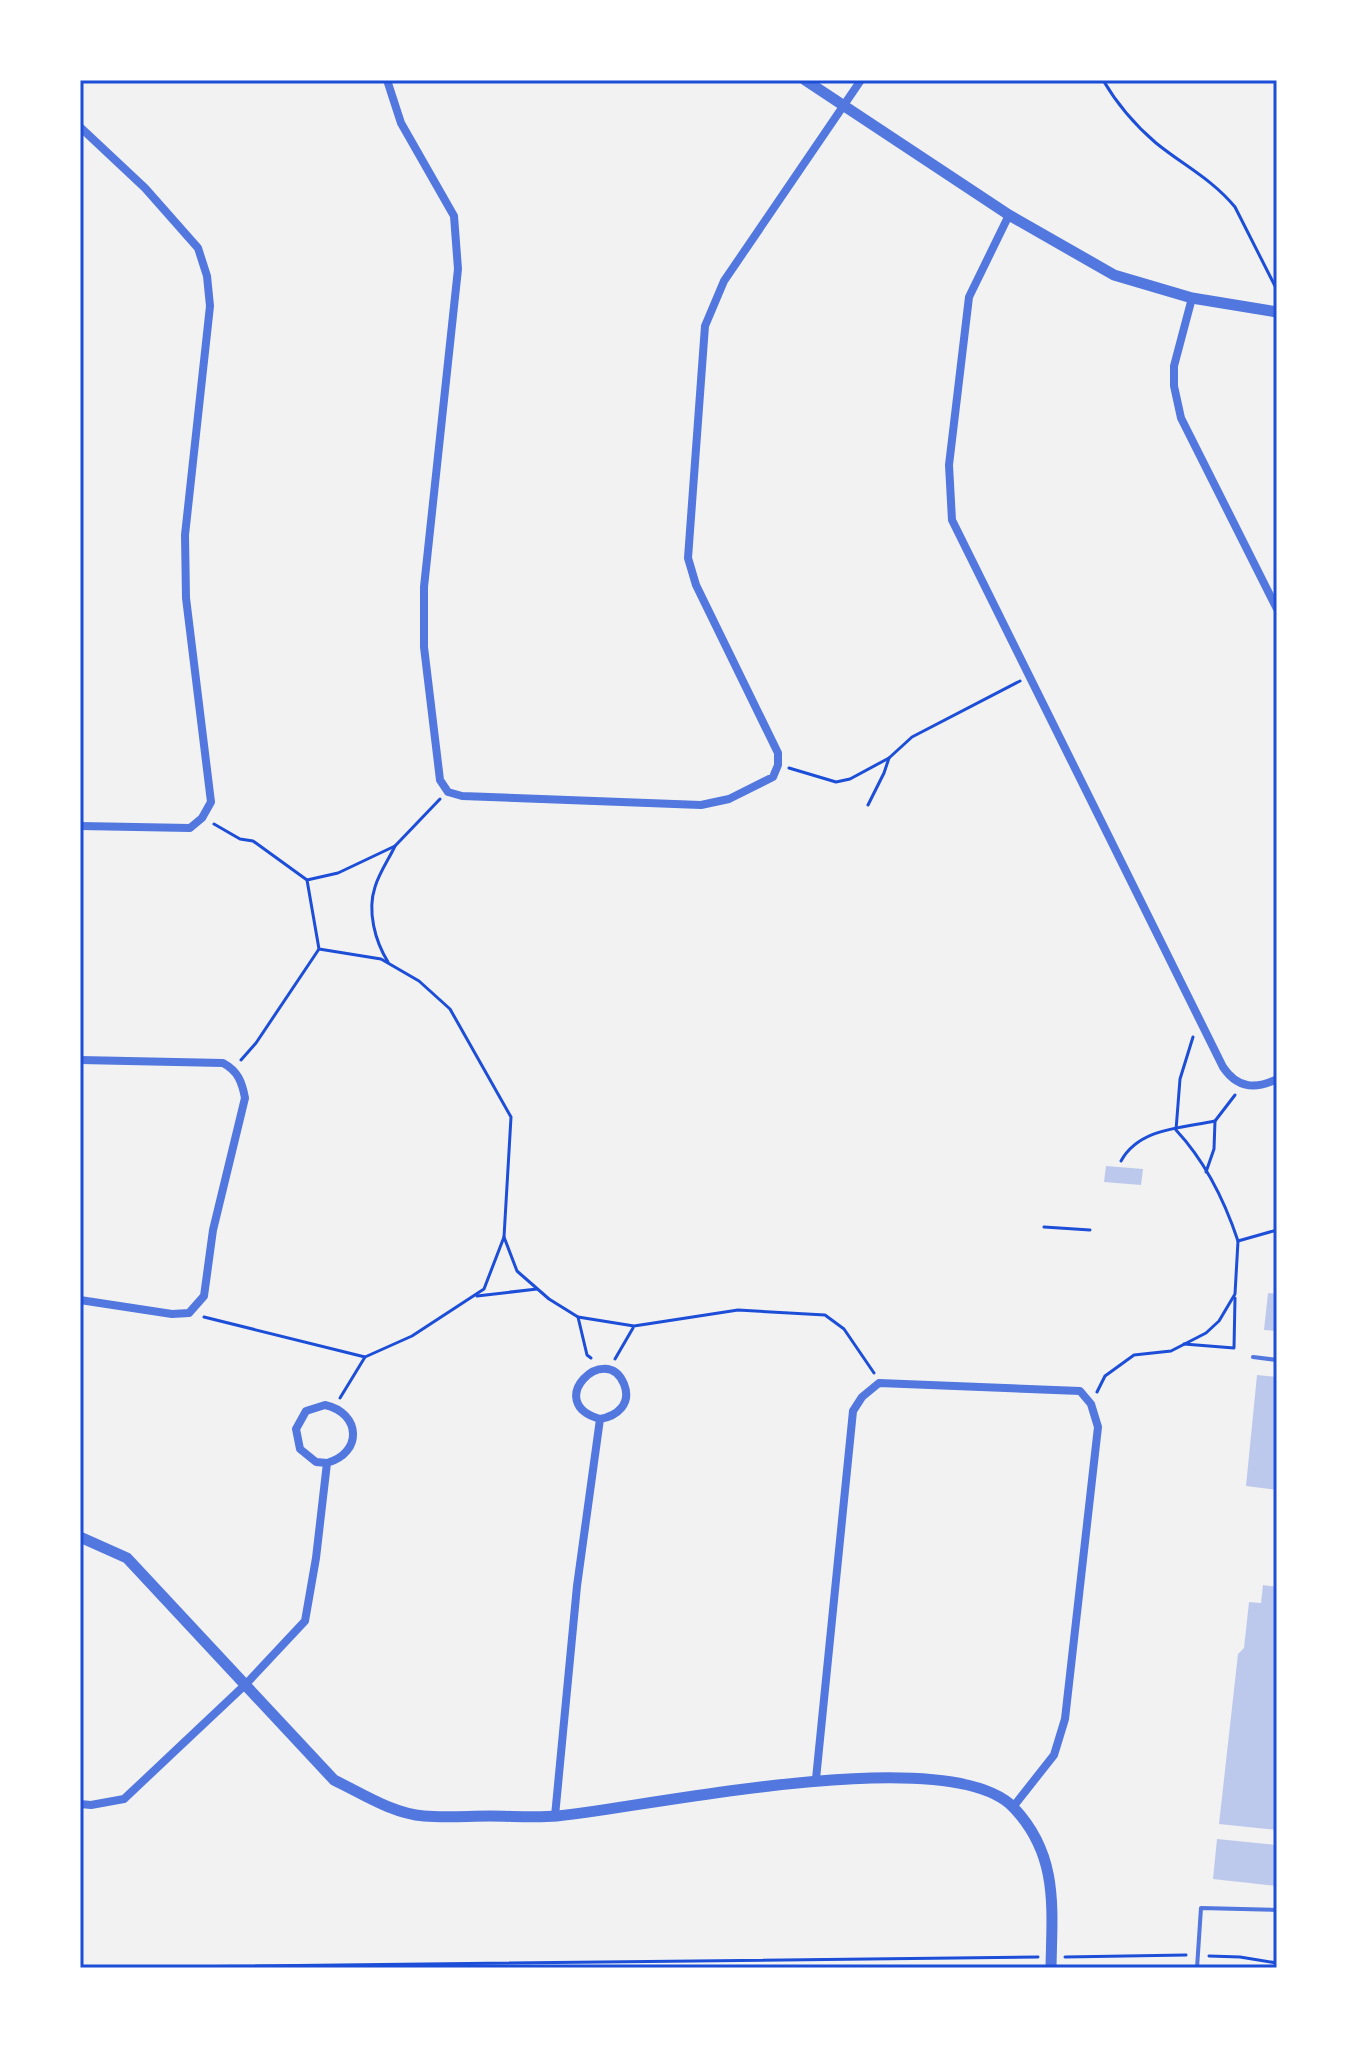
<svg xmlns="http://www.w3.org/2000/svg" width="1357" height="2048" font-family="Arial,sans-serif">
<style>
.building{fill:#bdc9ec}
.lines{fill:none;stroke-linecap:round;stroke-linejoin:round}
.path{stroke:#1d4ed8;stroke-width:3}
.service{stroke:#5277de;stroke-width:4}
.minor{stroke:#5277de;stroke-width:8}
.tertiary{stroke:#5277de;stroke-width:11}
.neatline{fill:none;stroke:#1d4ed8;stroke-width:3}
</style>
<rect width="100%" height="100%" fill="#f2f2f2"/>
<g class="building">
<polygon points="1106,1166 1143,1169 1141,1185 1104,1182"/>
<polygon points="1268,1293 1277,1294 1277,1331 1264,1330"/>
<polygon points="1257,1375 1277,1377 1277,1490 1246,1486"/>
<polygon points="1263,1585 1277,1587 1277,1830 1219,1824 1238,1654 1244,1648 1249,1602 1261,1603"/>
<polygon points="1217,1839 1277,1845 1277,1886 1213,1879"/>
</g>
<g class="lines">
<g class="path">
<path d="M1103,80C1117,104 1135,125 1156,143C1183,165 1212,179 1235,207L1277,290"/>
<polyline points="789,768 836,782 850,779 889,758 912,737 1020,681"/>
<polyline points="868,805 884,773 889,758"/>
<polyline points="307,880 338,873 395,846 440,799"/>
<path d="M388,962C375,941 367,911 375,887C379,873 389,859 395,846"/>
<path d="M1193,1037L1180,1079L1176,1130C1204,1160 1225,1202 1238,1241"/>
<polyline points="241,1060 256,1043 319,949"/>
<path d="M1121,1161C1139,1128 1181,1128 1215,1121L1235,1095"/>
<polyline points="1206,1172 1214,1149 1215,1121"/>
<polyline points="1044,1227 1090,1230"/>
<polyline points="504,1237 517,1271 549,1299 578,1317 634,1326 738,1310 825,1315 844,1329 874,1373"/>
<polyline points="477,1296 537,1289"/>
<polyline points="204,1317 365,1357 412,1336 484,1289 504,1237 511,1117 450,1009 419,981 381,959 319,949 307,880 253,841 240,839 214,824"/>
<polyline points="578,1317 587,1355 591,1358"/>
<polyline points="1184,1344 1234,1348 1235,1298"/>
<polyline points="615,1359 633,1328"/>
<polyline points="1097,1392 1105,1376 1134,1355 1171,1351 1206,1333 1219,1321 1235,1294 1238,1241 1277,1230"/>
<polyline points="340,1398 365,1357"/>
<polyline points="1209,1956 1240,1957 1277,1963"/>
<polyline points="1065,1957 1186,1955"/>
<polyline points="80,1968 1038,1957"/>
</g>
<g class="service">
<polyline points="1253,1357 1277,1360"/>
<polyline points="1197,1968 1201,1908 1277,1910"/>
</g>
<g class="minor">
<polyline points="387,80 401,123 454,216 458,269 424,587 424,647 440,780 448,792 462,796 701,805 729,799 773,777 778,765 778,753 696,585 688,558 705,326 724,281 861,80"/>
<polyline points="80,127 145,188 198,248 207,276 210,306 185,535 186,598 211,802 202,818 190,828 80,826"/>
<path d="M1009,215L969,297L949,465L952,520L1223,1067C1237,1088 1255,1090 1277,1079"/>
<polyline points="1192,298 1174,366 1174,386 1181,418 1277,609"/>
<path d="M80,1060L223,1063C238,1071 242,1082 245,1098L213,1230L204,1296L189,1313L172,1314L80,1300"/>
<polyline points="816,1779 853,1411 862,1397 879,1383 1080,1391 1091,1404 1098,1427 1065,1719 1054,1755 1013,1807"/>
<path d="M80,1804L91,1805L124,1799L246,1684L305,1621L316,1558L327,1463C363,1453 361,1413 325,1405L306,1411L296,1429L300,1449L316,1462L327,1463"/>
<path d="M555,1816L577,1586L600,1419C617,1416 632,1404 624,1384C606,1340 542,1403 600,1419"/>
</g>
<g class="tertiary">
<polyline points="805,80 1009,215 1114,275 1192,298 1277,312"/>
<path d="M80,1537L127,1558L334,1780C361,1793 393,1814 424,1816C445,1818 468,1816 490,1816C512,1816 535,1818 557,1816C648,1807 951,1740 1014,1808C1059,1856 1052,1908 1051,1968"/>
</g>
</g>
<rect width="1357" height="2048" fill="none" stroke="#ffffff" stroke-width="164"/>
<rect x="82" y="82" width="1193" height="1884" class="neatline"/>
</svg>
